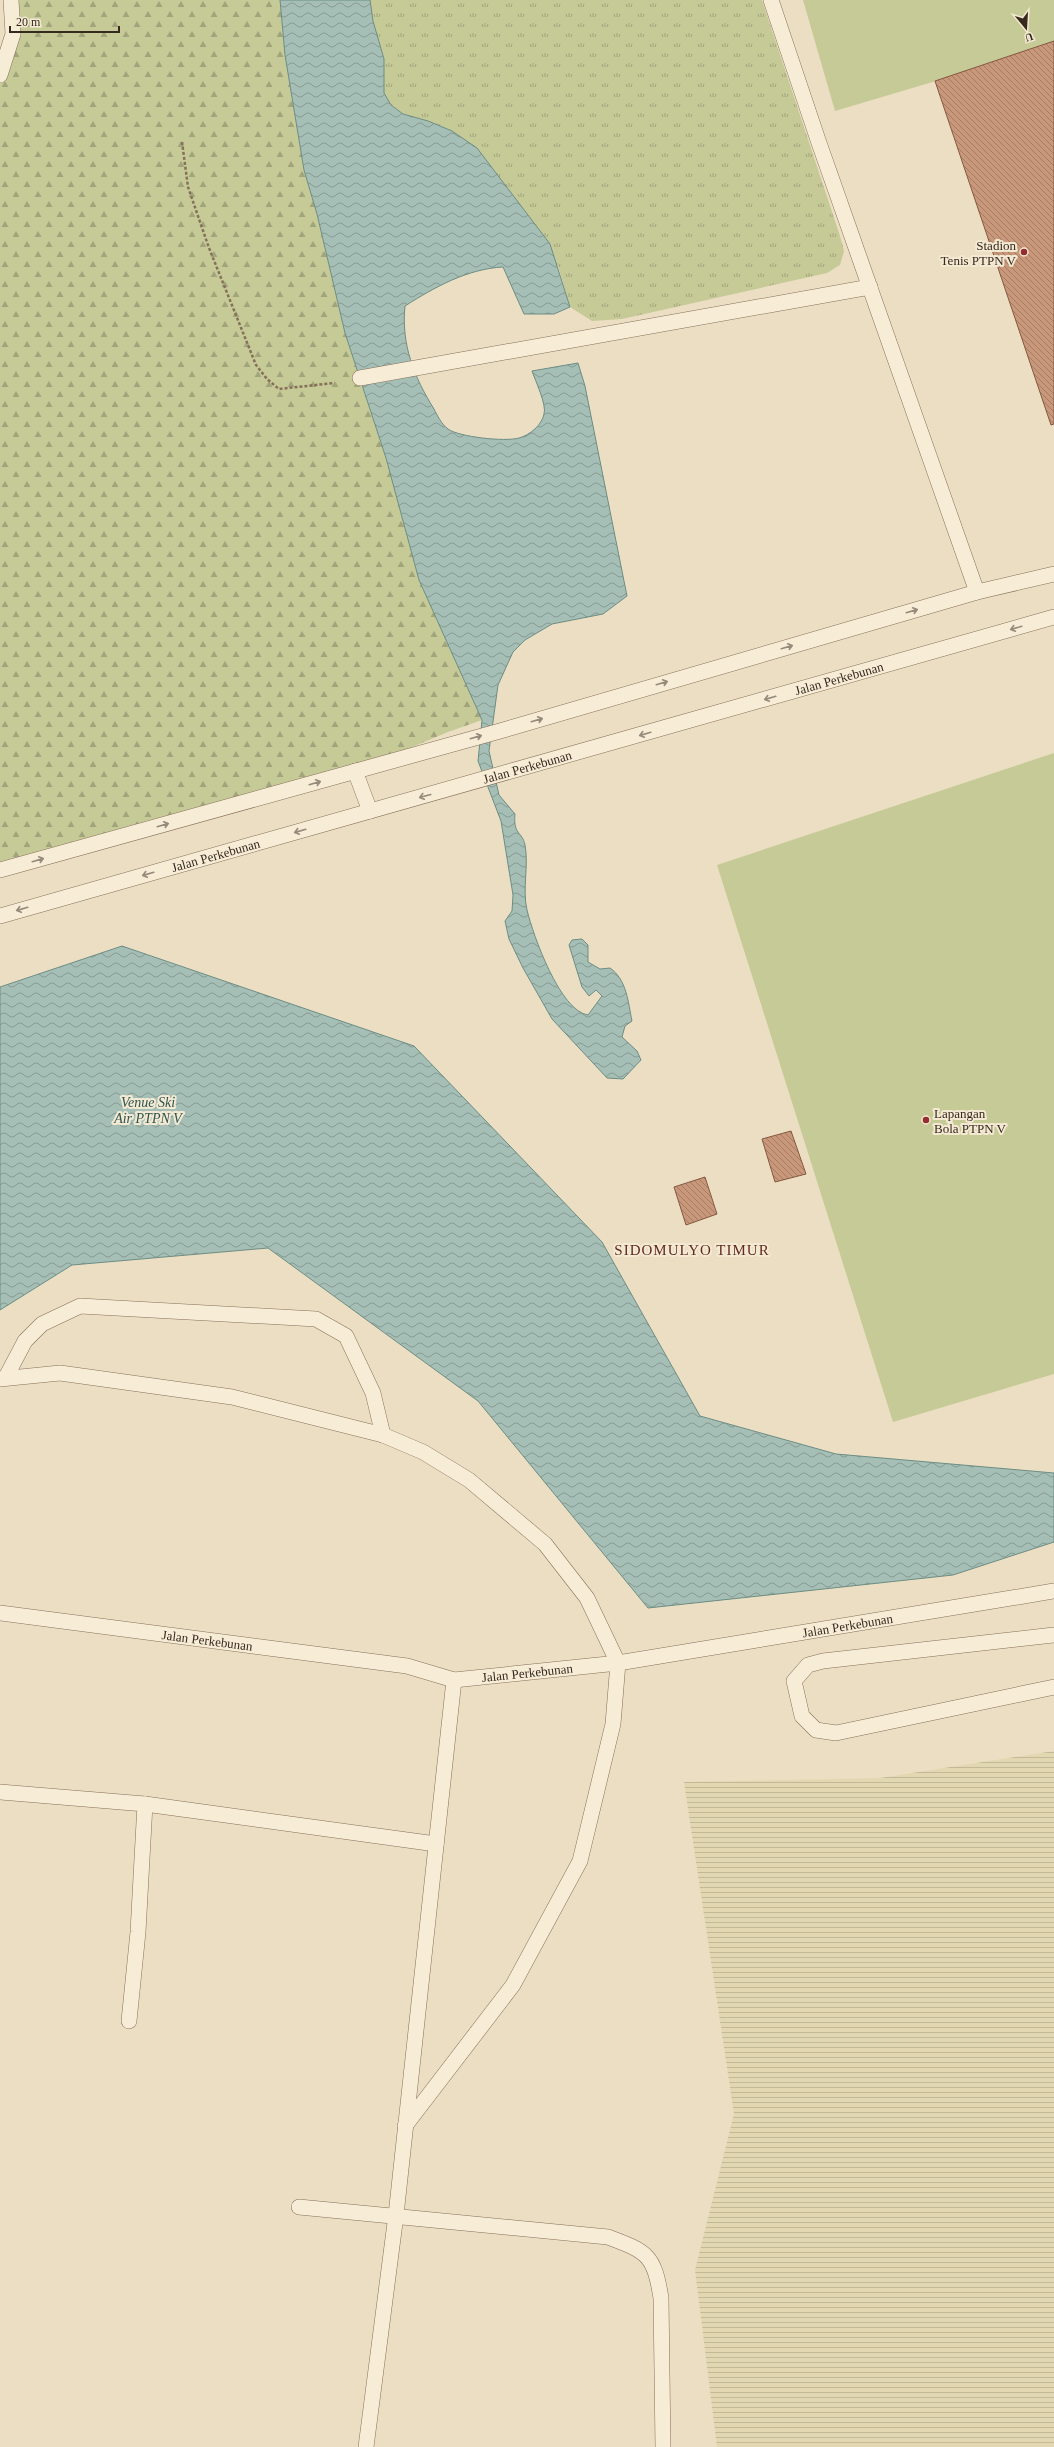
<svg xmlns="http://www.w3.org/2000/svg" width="1054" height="2447" font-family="'Times New Roman',serif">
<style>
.farmland{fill:url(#farmland-rules)}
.grass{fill:url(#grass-tufts)}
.forest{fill:url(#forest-firs)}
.pitch{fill:#c6ca97}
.water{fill:url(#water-waves);stroke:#6c8d83}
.building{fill:url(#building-back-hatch);stroke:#845941}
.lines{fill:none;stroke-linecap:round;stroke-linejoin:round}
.service-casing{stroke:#86705a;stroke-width:16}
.path{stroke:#86705a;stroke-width:2.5;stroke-dasharray:3 2;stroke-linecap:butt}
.service{stroke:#f7ecd6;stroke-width:15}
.oneway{stroke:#968a7a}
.poi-dot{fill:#932d32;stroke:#f4e9d2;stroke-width:1.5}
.labels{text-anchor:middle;stroke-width:4;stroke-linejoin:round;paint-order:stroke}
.poi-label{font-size:13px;fill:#36291e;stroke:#f4e9d2;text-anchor:end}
.street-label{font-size:13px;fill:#36291e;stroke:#f4e9d2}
.water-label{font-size:14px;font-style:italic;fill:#2e5551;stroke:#f4e9d2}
.quarter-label{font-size:15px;letter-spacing:1px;fill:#612a1f;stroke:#f4e9d2}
</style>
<defs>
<pattern id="farmland-rules" width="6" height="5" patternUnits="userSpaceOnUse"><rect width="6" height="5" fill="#e2d7b1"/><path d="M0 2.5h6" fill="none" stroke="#c2b998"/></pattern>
<pattern id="grass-tufts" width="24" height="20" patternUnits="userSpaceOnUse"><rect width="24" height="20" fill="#c6ca97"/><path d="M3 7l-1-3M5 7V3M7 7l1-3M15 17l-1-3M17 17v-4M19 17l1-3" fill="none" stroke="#a2a47b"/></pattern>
<pattern id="forest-firs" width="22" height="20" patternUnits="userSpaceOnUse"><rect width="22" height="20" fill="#c6ca97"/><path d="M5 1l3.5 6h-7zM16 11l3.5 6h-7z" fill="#a2a47b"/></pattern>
<pattern id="water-waves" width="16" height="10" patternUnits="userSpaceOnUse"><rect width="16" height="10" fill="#a5bfb6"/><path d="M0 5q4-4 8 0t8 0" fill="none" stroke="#879b93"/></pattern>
<pattern id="building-back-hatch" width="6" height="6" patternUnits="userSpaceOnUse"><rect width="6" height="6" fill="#c9977a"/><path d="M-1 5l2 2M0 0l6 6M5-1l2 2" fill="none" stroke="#a47b63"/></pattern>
</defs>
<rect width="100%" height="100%" fill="#ecdec3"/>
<polygon class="farmland" points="1054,1751 1054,2447 717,2447 695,2270 734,2114 684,1782 880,1778"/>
<polygon class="grass" points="370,0 762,0 840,236 844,251 840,265 827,273 622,319 592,321 570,307 558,266 428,121 403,114 391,105 384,93 384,59 373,21"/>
<polygon class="forest" points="11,0 280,0 285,55 304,170 317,214 345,333 386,458 419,580 482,720 448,732 355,771 0,870 0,75"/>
<g class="pitch">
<polygon points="803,0 1054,0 1054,424 1051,425 936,81 835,111"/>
<polygon points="1054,753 1054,1374 893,1422 717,865"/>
</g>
<g class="water">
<path d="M280,0H370L373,21L384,59V93L391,105L403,114L428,121L452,131L477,148L550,244L570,307L554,314H524L503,267C467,269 435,287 405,306C401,344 414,377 434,409C437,415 442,425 448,429C459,437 505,442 519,438C530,435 542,425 544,414C547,405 535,380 532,371L578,363L585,386L627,596L603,614L552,624L525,640L513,652L498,685L489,751L499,795L515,814C513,835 522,831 525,845C529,866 522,889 527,910C533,935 560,1011 588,1015L602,996L596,990L589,996L582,987L569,945L572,940L582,939L588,945V962L600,969L610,968C627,980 628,1002 632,1021L625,1026L622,1037L637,1051L641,1060L623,1079L607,1078L552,1019L523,968L509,939L505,921L512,911L513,895L501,821L478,761L482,720L419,580L386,458L345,333L317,214L304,170L285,55Z"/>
<polygon points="122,946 414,1046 602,1242 700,1416 836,1454 1054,1473 1054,1542 953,1575 648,1608 478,1401 268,1248 72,1265 0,1310 0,987"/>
</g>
<g class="building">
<polygon points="1054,41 1054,424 1051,425 935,81"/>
<polygon points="791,1131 806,1174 775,1182 762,1139"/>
<polygon points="705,1177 717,1214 686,1225 674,1187"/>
</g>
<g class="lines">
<g class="service-casing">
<g id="service">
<polyline points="771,0 818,140 977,592"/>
<polyline points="0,75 13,34 11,0"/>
<polyline points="360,378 870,287"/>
<polyline points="355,771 370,811"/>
<polyline points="0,870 500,731 977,592 1054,574"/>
<path id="s1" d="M0,916L1054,617"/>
<polyline points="6,1377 25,1341 42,1324 80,1306 316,1319 346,1336 373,1393 383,1435"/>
<polyline points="0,1379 60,1373 232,1397 383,1435 423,1452 469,1480 545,1544 587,1598 618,1663 613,1724 580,1861 513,1985 405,2126"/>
<path id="s2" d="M0,1613L407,1666L454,1680L618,1663L1054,1591"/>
<polyline points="1054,1635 823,1661 808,1665 794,1681 802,1716 816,1730 836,1733 1054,1687"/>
<polyline points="0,1792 145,1804 138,1932 129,2021"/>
<polyline points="145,1804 436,1844"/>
<path d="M299,2207L608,2237C648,2252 654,2255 661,2298L663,2447"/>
<polyline points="366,2447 396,2215 454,1680"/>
</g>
</g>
<polyline class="path" points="182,142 188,187 209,248 256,365 267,379 279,389 334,383"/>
<use href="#service" class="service"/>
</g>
<defs><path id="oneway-shaft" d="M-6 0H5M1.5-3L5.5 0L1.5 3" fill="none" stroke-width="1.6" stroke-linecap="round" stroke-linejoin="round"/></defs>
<g class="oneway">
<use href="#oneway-shaft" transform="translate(912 611) rotate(-16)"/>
<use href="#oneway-shaft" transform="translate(1016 628) rotate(164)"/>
<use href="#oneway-shaft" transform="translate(787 647) rotate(-16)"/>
<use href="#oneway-shaft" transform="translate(662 683) rotate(-16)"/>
<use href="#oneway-shaft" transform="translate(770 698) rotate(164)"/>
<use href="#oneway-shaft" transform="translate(537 720) rotate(-16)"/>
<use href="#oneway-shaft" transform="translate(645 734) rotate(164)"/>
<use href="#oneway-shaft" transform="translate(476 737) rotate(-16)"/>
<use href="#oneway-shaft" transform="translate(315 783) rotate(-16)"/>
<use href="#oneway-shaft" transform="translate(425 796) rotate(165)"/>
<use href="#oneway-shaft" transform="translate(163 825) rotate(-16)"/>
<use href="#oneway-shaft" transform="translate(300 831) rotate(164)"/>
<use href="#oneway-shaft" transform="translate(38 860) rotate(-16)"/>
<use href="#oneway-shaft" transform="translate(148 874) rotate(164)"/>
<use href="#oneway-shaft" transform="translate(22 909) rotate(164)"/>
</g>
<g class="poi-dot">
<circle cx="1024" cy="252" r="4"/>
<circle cx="926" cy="1120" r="4"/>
</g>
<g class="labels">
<g class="poi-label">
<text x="1016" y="250">Stadion<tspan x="1016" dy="15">Tenis PTPN V</tspan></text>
<text x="934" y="1118" text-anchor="start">Lapangan<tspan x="934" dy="15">Bola PTPN V</tspan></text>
</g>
<g class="street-label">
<text dy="5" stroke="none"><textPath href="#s1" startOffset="872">Jalan Perkebunan</textPath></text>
<text dy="5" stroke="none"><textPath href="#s1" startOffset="548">Jalan Perkebunan</textPath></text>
<text dy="5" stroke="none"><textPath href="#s1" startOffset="224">Jalan Perkebunan</textPath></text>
<text dy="5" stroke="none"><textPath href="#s2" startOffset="857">Jalan Perkebunan</textPath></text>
<text dy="5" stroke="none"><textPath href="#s2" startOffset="209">Jalan Perkebunan</textPath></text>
<text dy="5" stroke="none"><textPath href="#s2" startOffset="533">Jalan Perkebunan</textPath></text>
</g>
<g class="water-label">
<text x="148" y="1107">Venue Ski<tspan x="148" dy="16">Air PTPN V</tspan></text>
</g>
<g class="quarter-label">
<text x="692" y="1255">SIDOMULYO TIMUR</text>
</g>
</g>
<g transform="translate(1026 28) rotate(162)" stroke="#f4e9d2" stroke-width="3" paint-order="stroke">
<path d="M0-3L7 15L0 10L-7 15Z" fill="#36291e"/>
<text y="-6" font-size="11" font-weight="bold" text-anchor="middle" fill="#36291e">U</text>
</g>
<path d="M10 26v6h109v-6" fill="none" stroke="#36291e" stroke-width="2"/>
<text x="16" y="26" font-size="12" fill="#36291e" stroke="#f4e9d2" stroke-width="3" paint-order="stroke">20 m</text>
</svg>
